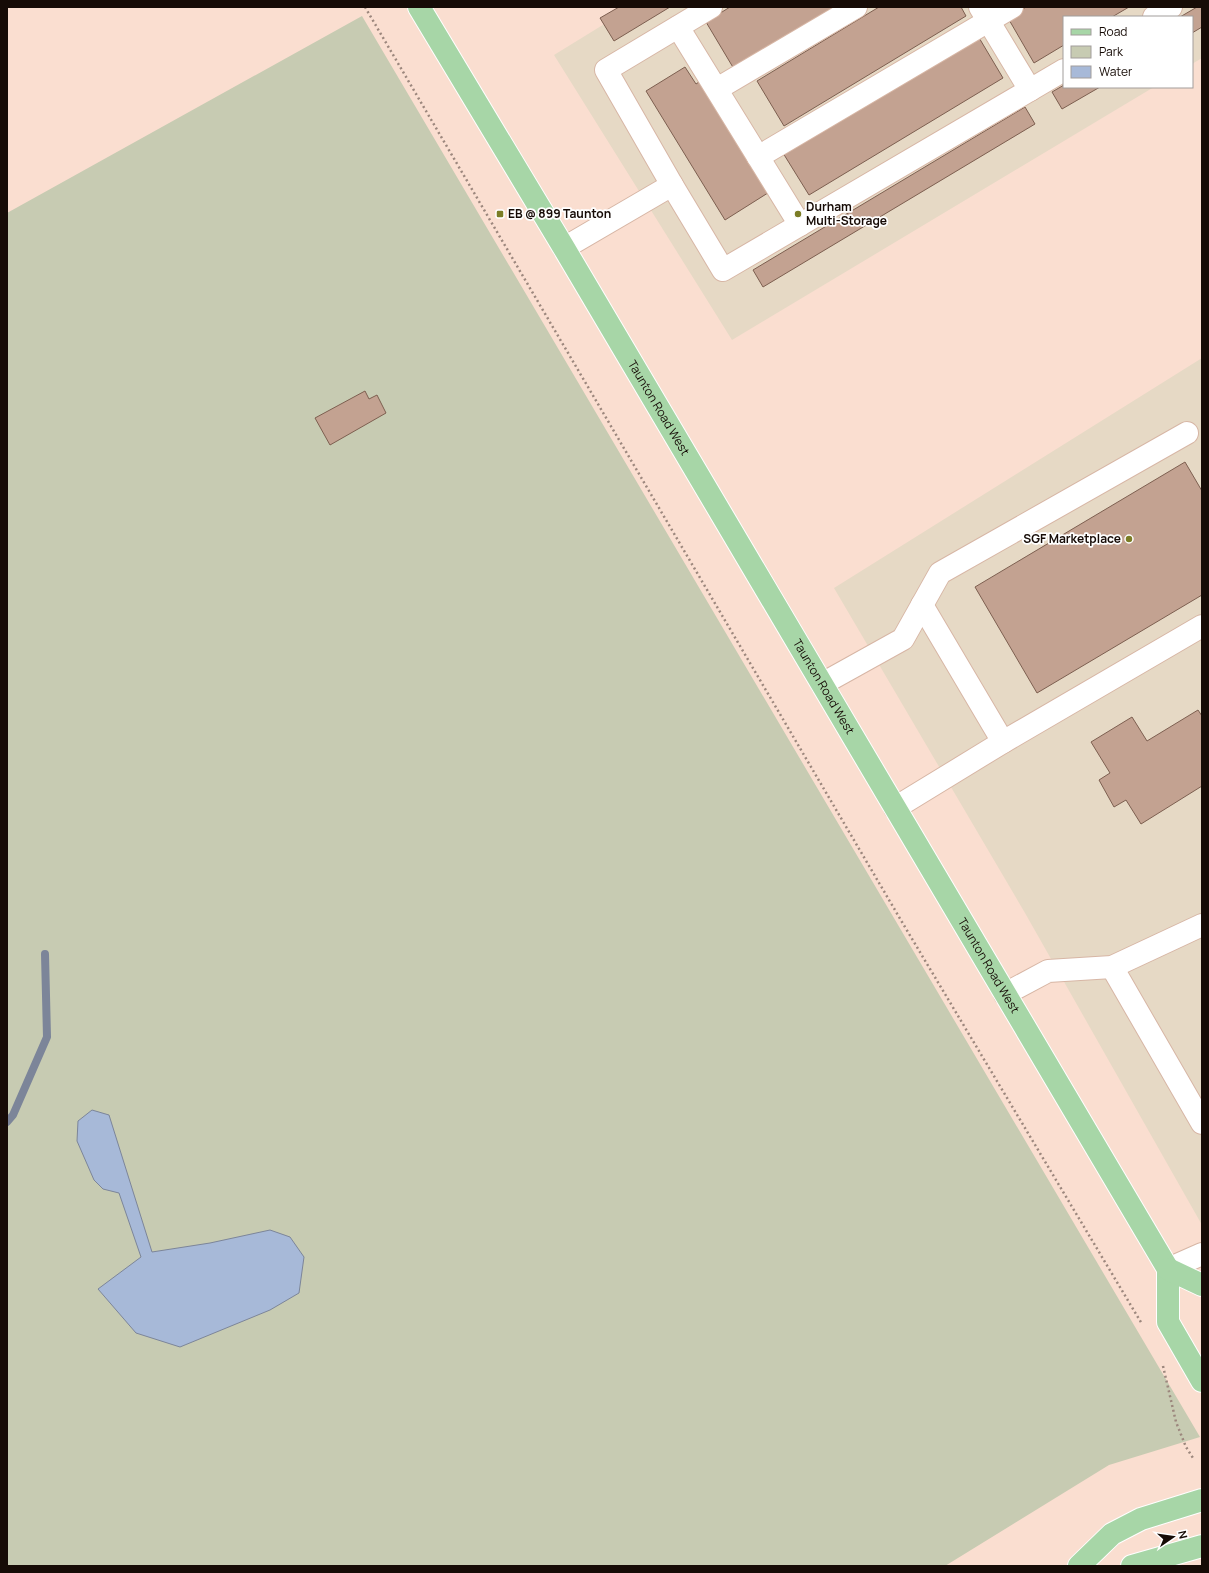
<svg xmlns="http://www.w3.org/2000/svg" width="1209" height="1573" font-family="Manrope,sans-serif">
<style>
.industrial{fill:#e6d9c5}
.green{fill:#c7cbb2}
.water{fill:#a7b9d8;stroke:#7c8599}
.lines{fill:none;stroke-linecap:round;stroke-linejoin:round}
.stream{stroke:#7c8599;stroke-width:8}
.building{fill:#c3a291;stroke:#7d5f50}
.minor-casing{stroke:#d7b6a5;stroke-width:24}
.major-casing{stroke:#fff;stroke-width:24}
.path{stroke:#9c877d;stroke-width:2.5;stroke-dasharray:2 3;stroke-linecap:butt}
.minor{stroke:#fff;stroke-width:22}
.major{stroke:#a7d6a7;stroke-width:22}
.poi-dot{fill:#7b7d26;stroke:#fff;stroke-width:1.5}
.labels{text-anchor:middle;stroke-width:3.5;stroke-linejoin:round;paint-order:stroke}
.poi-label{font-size:12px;font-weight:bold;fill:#160b06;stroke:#fff;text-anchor:start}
.street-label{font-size:12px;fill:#160b06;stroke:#fff}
</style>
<rect width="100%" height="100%" fill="#faded0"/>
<g class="industrial">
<polygon points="632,7 1202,7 1202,58 1192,64 1192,17 1064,17 1064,87 1154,87 732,340 554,55"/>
<polygon points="1202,358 1202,1225 1025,913 834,588"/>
</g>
<polygon class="green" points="362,16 1200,1437 1109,1465 945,1566 7,1566 7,213"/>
<polygon class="water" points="92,1110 109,1115 152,1252 210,1243 270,1230 290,1237 304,1257 299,1293 270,1310 180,1347 136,1333 98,1289 141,1257 119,1193 103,1189 94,1180 77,1141 78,1121"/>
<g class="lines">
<polyline class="stream" points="7,1122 13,1115 47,1037 45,954"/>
</g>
<g class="building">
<polygon points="619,7 670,7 614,41 600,18"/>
<polygon points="730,7 837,7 734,69 706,22"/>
<polygon points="879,7 961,7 966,16 784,126 757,81"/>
<polygon points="1026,7 1129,7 1112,17 1064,17 1064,45 1034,63 1008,18"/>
<polygon points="1197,7 1202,7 1202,27 1192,33 1192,17 1180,17"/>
<polygon points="978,36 1003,78 809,195 783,153"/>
<polygon points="685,67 696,84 702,80 771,191 725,220 646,91"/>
<polygon points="1064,85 1064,87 1100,87 1062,109 1052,92"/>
<polygon points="1025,107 1035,124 763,287 753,270"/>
<polygon points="365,391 369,399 377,395 386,413 330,445 315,418"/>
<polygon points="1185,462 1202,491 1202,595 1037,693 975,587"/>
<polygon points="1198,710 1202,716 1202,786 1141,824 1126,800 1114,807 1099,780 1110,773 1091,742 1132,717 1147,741"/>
</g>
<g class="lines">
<g class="minor-casing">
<g id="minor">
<polyline points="711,7 606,70 672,185 723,270 1064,70"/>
<polyline points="980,7 1030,90"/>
<polyline points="1154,17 1171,7"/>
<polyline points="678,27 800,225"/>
<polyline points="717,89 856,7"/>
<polyline points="758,157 1012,7"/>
<polyline points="564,248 672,185"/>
<polyline points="922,605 1003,742"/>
<polyline points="822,684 903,639 940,573 1187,433"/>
<polyline points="895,808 1003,742 1202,626"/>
<polyline points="1112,967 1202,1123"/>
<polyline points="1005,994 1048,971 1112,967 1202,925"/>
<polyline points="1168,1269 1202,1254"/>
</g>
</g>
<g class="major-casing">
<g id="major">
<path id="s1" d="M419,7L564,248L1168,1269V1322L1202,1381"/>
<polyline points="1168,1269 1202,1285"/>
<polyline points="1079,1566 1112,1534 1141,1519 1202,1500"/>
<polyline points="1132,1566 1202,1546"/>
</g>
</g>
<g class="path">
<polyline points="365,7 902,922 1142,1324"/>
<polyline points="1163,1366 1176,1422 1186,1447 1193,1458"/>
</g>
<use href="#minor" class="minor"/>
<use href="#major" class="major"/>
</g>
<g class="poi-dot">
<rect x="496" y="210" width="8" height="8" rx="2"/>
<circle cx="798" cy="214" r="4"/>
<circle cx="1129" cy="539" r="4"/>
</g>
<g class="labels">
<g class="poi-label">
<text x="806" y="211">Durham<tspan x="806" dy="14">Multi-Storage</tspan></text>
<text x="508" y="218">EB @ 899 Taunton</text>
<text x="1121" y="543" text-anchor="end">SGF Marketplace</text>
</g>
<g class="street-label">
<text dy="4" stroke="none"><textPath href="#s1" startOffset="467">Taunton Road West</textPath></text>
<text dy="4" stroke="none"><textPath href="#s1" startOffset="791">Taunton Road West</textPath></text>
<text dy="4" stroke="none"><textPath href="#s1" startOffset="1115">Taunton Road West</textPath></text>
</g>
</g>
<rect width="1209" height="1573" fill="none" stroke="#160b06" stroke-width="16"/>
<rect x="1063" y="16" width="130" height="72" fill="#ffffff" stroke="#a29d9b"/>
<rect x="1071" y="29" width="20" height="6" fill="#a7d6a7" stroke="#a29d9b"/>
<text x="1099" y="36" font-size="12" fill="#160b06">Road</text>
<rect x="1071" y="46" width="20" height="12" fill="#c7cbb2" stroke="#a29d9b"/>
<text x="1099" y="56" font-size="12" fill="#160b06">Park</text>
<rect x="1071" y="66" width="20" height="12" fill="#a7b9d8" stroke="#a29d9b"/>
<text x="1099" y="76" font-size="12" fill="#160b06">Water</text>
<g transform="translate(1173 1537) rotate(77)" stroke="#ffffff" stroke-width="3" paint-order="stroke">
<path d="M0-3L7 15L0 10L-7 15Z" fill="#160b06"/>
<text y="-6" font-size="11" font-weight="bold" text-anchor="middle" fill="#160b06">N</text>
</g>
</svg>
